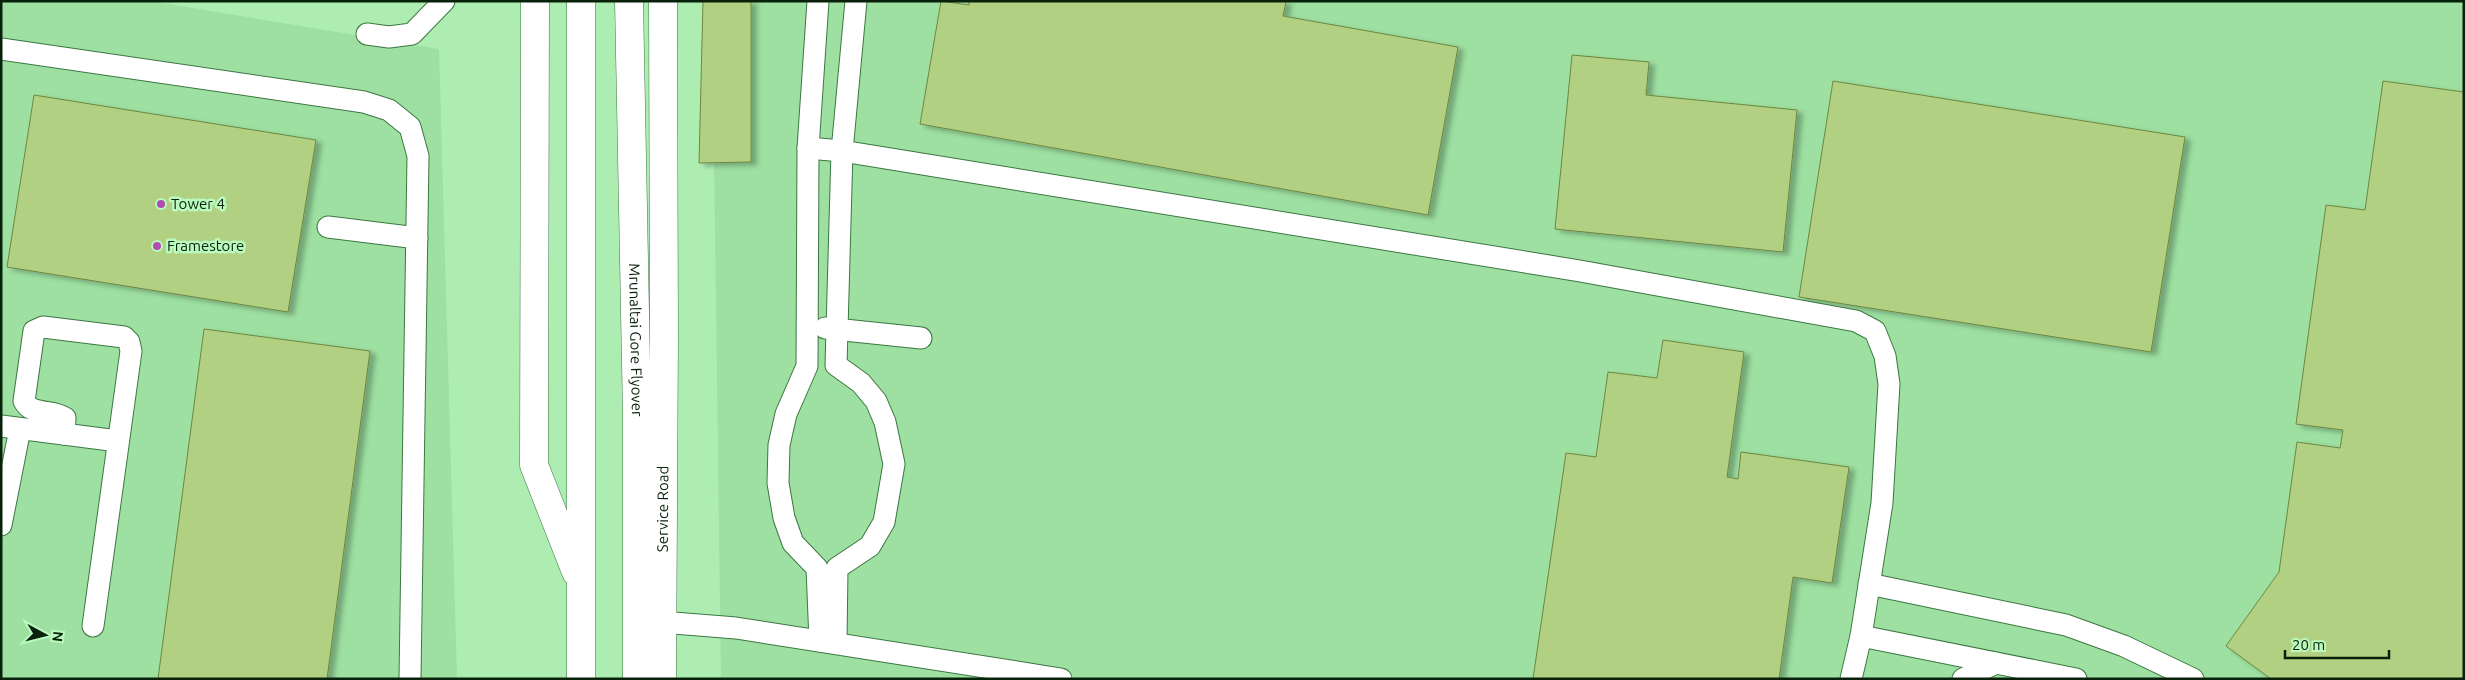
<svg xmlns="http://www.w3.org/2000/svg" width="2465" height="680" font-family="Ubuntu,sans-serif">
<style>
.built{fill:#9de0a1}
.building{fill:#b2d081;stroke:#6d8740;filter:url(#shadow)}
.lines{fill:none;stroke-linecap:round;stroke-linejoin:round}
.lane-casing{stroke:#3c7742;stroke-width:23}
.secondary-casing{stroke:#3c7742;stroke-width:29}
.lane{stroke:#fff;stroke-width:21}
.secondary{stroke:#fff;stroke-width:28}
.poi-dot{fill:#af4db3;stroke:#bbfabe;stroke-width:2}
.labels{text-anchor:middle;stroke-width:5;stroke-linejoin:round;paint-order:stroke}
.poi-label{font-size:15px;fill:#08210b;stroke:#bbfabe;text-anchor:start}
.street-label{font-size:15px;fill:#08210b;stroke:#bbfabe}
</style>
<defs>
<filter id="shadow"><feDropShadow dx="5.5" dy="3" stdDeviation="2.5" flood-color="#0004"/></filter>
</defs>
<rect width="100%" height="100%" fill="#aeedb2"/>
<g class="built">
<polygon points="1,1 151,1 439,49 457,679 1,679"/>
<polygon points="712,1 2464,1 2464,679 721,679"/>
</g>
<g class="building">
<polygon points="703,1 751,1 751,162 699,163"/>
<polygon points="941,1 969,5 969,1 1283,1 1286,2 1283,16 1458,47 1428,215 920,124"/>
<polygon points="1572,55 1649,62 1646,95 1797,110 1783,252 1555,229"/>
<polygon points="1833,81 2185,137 2151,352 1799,297"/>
<polygon points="2383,81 2464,92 2464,679 2271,679 2226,646 2279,572 2297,442 2340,448 2343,430 2296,424 2326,205 2365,210"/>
<polygon points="34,95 316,140 288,312 7,267"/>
<polygon points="204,329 370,351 327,679 158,679"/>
<polygon points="1663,340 1744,352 1727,477 1738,479 1741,452 1849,467 1832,583 1793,577 1779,679 1533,679 1566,453 1596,457 1608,372 1657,378"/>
</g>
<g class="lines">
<g class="lane-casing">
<g id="lane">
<polyline points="818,1 808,148 807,366 786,414 779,445 778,483 784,518 793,543 817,568 820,641"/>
<polyline points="367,34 389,37 412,34 444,1"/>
<polyline points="1,49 364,102 389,110 410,127 418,156 410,679"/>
<polyline points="808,148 842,151 1580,271 1856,321 1875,331 1885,356 1889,384 1882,503 1861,636 1851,679"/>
<polyline points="328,227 417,238"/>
<polyline points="825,328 921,338"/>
<polyline points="1,426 118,441"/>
<path d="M64,434L65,418C53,409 31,416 24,401L34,331L43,327L124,337L129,342L131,351L93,626"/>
<polyline points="1,525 20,429"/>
<polyline points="1869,584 2066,625 2124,646 2193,679"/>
<polyline points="661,622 736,628 1061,679"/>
<polyline points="1861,636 2076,679"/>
<polyline points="836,642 837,568 870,546 884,522 894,464 885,422 876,401 861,383 836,365 842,151 856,1"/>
<polyline points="1963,679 1996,663"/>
</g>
</g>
<g class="secondary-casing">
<g id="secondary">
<polyline points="535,1 534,465 576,572"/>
<path id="s1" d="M629,1L637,416V679"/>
<polyline points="581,679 581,1"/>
<path id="s2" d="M662,679L664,339L663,1"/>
</g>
</g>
<use href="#lane" class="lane"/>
<use href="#secondary" class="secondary"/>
</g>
<g class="poi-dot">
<circle cx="161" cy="204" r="5"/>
<circle cx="157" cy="246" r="5"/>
</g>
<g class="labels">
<g class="poi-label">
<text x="171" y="209">Tower 4</text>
<text x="167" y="251">Framestore</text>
</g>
<g class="street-label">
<text dy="5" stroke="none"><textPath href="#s1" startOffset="339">Mrunaltai Gore Flyover</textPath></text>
<text dy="5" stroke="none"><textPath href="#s2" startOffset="170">Service Road</textPath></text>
</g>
</g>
<rect width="2465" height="680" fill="none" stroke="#08210b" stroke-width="5"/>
<g transform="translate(45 635) rotate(97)" stroke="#bbfabe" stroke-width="4" paint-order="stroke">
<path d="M0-4L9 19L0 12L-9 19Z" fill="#08210b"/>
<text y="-8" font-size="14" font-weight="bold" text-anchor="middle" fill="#08210b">N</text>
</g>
<path d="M2285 650v8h104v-8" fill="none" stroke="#08210b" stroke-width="2.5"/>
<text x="2292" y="650" font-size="15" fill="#08210b" stroke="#bbfabe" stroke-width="4" paint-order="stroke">20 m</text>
</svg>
